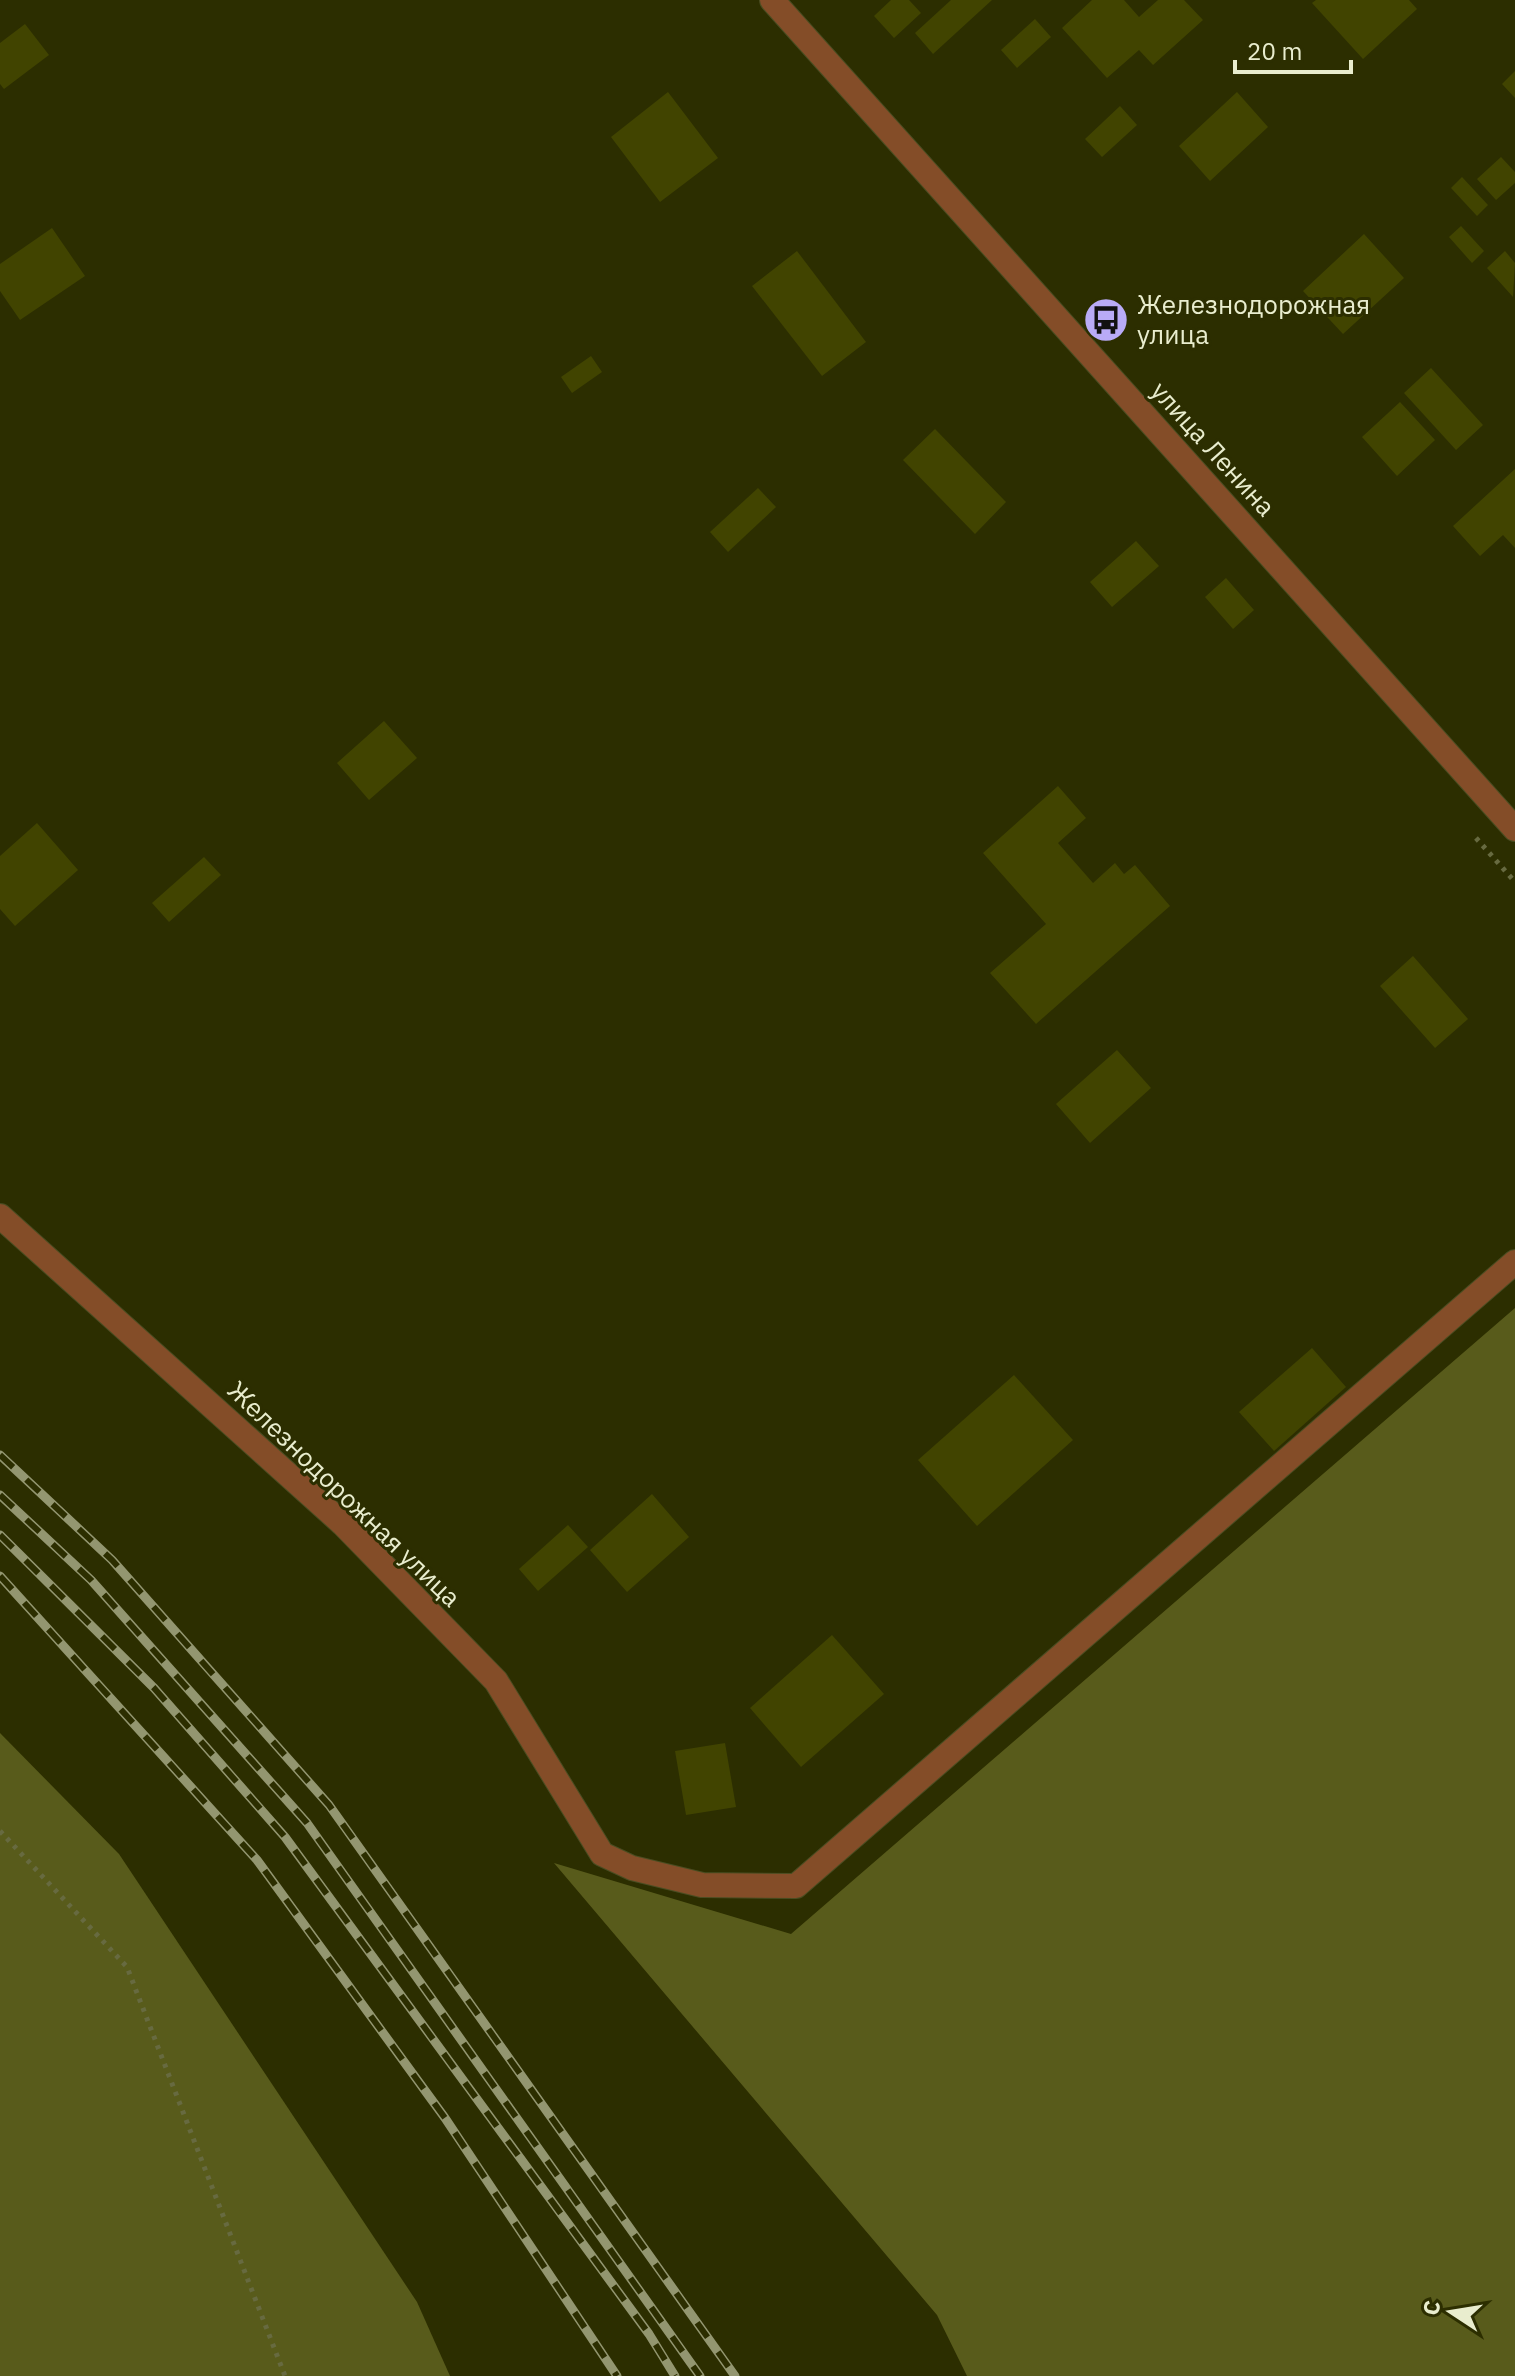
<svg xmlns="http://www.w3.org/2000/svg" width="1515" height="2376" font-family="'IBM Plex Sans',sans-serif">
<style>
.forest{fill:#585b1b}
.building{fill:#414400}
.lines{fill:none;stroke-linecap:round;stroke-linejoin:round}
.minor-casing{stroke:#4a4d21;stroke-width:26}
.path{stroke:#676a40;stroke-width:5;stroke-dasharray:4 6;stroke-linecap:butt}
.minor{stroke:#844d28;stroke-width:24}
.rail-casing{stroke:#939670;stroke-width:9}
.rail{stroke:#2c2e00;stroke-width:6;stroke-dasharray:18;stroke-linecap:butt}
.labels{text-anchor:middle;stroke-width:6;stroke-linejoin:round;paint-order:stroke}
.poi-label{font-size:26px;fill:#e9edce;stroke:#2c2e00;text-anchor:start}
.street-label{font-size:26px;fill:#e9edce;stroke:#2c2e00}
</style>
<rect width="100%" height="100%" fill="#2c2e00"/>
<g class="forest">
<polygon points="1515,1308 1515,2376 967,2376 937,2315 554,1863 791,1934"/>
<polygon points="0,1733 119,1854 417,2302 450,2376 0,2376"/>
</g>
<g class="building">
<polygon points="891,0 909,0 921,13 894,38 874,16"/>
<polygon points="951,0 992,0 933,54 915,33"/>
<polygon points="1092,0 1124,0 1139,17 1158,0 1184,0 1203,20 1153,65 1139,50 1107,78 1062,28"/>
<polygon points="1316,0 1409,0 1417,9 1363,59 1312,3"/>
<polygon points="1035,19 1051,37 1017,68 1001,50"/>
<polygon points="25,24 49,55 4,89 0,84 0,43"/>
<polygon points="1515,71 1515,98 1502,84"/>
<polygon points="668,92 718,158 660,202 611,137"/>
<polygon points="1237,92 1268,127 1210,181 1179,146"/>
<polygon points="1120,106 1137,125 1102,157 1085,139"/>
<polygon points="1501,157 1515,172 1515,183 1496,200 1477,179"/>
<polygon points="1462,177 1488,205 1477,216 1451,188"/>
<polygon points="1461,226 1484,251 1472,263 1449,237"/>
<polygon points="52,228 85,276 20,320 0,291 0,264"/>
<polygon points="1364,234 1404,278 1343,334 1303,291"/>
<polygon points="797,251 866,342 822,376 752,286"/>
<polygon points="1505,251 1515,263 1513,297 1487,268"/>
<polygon points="591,356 602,372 572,393 561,377"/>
<polygon points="1431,368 1483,425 1456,450 1404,393"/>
<polygon points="1400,402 1435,440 1397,476 1362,437"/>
<polygon points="935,429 1006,502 975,534 903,460"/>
<polygon points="1515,469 1515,548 1503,535 1480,556 1453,526"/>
<polygon points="758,488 776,507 728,552 710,532"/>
<polygon points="1136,541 1159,566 1112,607 1090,582"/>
<polygon points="1226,578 1254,610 1233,629 1205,597"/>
<polygon points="384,721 417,758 369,800 337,763"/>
<polygon points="1058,786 1086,818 1058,843 1093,883 1115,863 1124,874 1135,865 1170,906 1036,1024 990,973 1046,924 983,853"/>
<polygon points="37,823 78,870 15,926 0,909 0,856"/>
<polygon points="204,857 221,875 169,922 152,903"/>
<polygon points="1413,956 1468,1019 1435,1048 1380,986"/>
<polygon points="1117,1050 1151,1088 1090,1143 1056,1104"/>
<polygon points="1312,1348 1346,1387 1274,1451 1239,1412"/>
<polygon points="1014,1375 1073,1440 977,1526 918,1460"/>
<polygon points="652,1494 689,1537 627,1592 590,1550"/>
<polygon points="568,1525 588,1547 538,1591 519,1569"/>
<polygon points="832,1635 884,1694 801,1767 750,1708"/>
<polygon points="725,1743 736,1807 686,1815 675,1751"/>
</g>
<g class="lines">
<g class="minor-casing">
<g id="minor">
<polyline points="772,0 1515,829"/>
<polyline points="0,1216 343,1524 496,1681 602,1854 632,1868 702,1885 796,1886 1515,1262"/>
</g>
</g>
<g class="path">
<polyline points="1476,838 1515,882"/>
<polyline points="0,1831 127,1967 285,2376"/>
</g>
<use href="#minor" class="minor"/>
<g class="rail-casing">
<g id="rail">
<polyline points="0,1455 112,1560 329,1805 735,2376"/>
<polyline points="0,1495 91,1580 307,1823 700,2376"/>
<polyline points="0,1535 154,1688 285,1837 649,2334 675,2376"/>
<polyline points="0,1576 257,1860 445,2118 617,2376"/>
</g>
</g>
<use href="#rail" class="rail"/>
</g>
<defs>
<g id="bus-disc" transform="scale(2.3)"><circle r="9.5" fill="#b9abf7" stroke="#2c2e00"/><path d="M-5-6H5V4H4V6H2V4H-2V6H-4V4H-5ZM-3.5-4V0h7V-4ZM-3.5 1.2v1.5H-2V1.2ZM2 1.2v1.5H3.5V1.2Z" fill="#111"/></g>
</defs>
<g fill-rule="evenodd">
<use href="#bus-disc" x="1106" y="320"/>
</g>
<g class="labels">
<g class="poi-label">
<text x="1137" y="314">Железнодорожная<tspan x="1137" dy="30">улица</tspan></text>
</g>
<g class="street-label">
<text transform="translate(1213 449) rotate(48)" y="9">улица Ленина</text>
<text transform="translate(344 1494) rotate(44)" y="9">Железнодорожная улица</text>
</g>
</g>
<g transform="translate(1451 2312) rotate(282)" stroke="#2c2e00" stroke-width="6" paint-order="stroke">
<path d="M0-6L14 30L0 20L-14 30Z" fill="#e9edce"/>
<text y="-12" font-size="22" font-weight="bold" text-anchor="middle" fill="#e9edce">С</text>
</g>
<path d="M1235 60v12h116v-12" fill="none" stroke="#e9edce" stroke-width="4"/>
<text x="1247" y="60" font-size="24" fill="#e9edce" stroke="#2c2e00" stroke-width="6" paint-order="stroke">20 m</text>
</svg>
